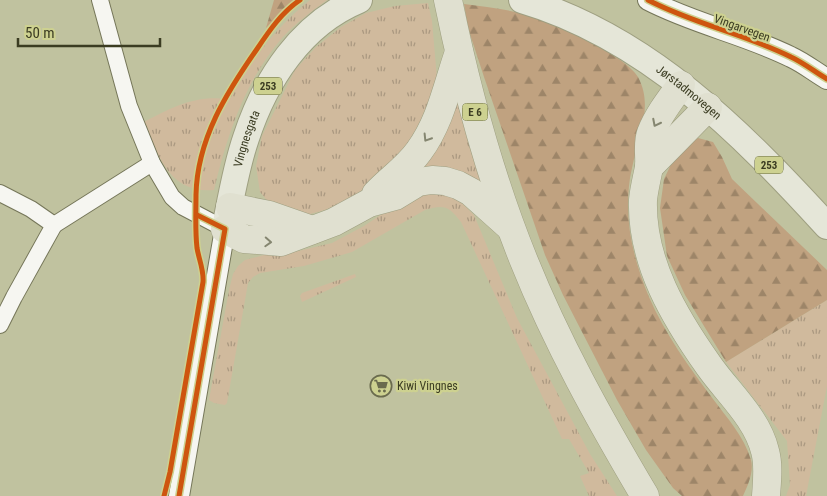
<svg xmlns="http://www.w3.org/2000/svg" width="827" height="496" font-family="'Roboto Condensed',sans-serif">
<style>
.grass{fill:url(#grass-tufts)}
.forest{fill:url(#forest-firs)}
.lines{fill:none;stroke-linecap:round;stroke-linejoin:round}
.minor-casing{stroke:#757659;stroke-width:18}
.tertiary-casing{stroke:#757659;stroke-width:22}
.primary-casing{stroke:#9e9f80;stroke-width:28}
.trunk-casing{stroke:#9e9f80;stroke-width:29}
.minor{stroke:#f6f6f1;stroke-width:16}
.tertiary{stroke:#f6f6f1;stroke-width:20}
.primary{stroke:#e5e6d8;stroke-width:26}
.trunk{stroke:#e0e0d0;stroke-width:28}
.cycleway-casing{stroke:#cdd190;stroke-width:8}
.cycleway{stroke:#ce550f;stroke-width:5}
.oneway{stroke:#858670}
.labels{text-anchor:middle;stroke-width:4.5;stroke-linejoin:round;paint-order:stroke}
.shield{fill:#cdd190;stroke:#676943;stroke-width:1}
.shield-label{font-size:11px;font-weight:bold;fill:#3b3c22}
.street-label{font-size:12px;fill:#3b3c22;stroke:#cdd190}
.poi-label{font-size:12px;fill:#3b3c22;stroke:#cdd190;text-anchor:start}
</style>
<defs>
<pattern id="grass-tufts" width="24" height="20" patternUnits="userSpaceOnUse" patternTransform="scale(1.25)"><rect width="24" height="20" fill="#d0ba9d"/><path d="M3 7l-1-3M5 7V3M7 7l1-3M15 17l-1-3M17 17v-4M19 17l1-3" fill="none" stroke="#aa9880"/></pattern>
<pattern id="forest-firs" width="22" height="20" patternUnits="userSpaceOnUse" patternTransform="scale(1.25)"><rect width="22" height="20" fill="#c0a280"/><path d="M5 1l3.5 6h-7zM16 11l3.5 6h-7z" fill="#9d8568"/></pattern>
</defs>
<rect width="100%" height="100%" fill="#c0c29f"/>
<g class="grass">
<path d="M310,0H327C312,11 296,23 283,37C245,80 227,135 214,190C170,194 158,156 144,122C173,107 194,95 228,99C251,61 275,28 310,0Z"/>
<polygon points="428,3 432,21 437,79 421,131 376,182 341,203 325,210 310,214 297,214 270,204 260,192 256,166 262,136 295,70 316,47 341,27 366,13 395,6"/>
<polygon points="455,97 458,103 484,190 417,169"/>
<path d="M421,192L454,195L474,215L517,318L590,454L617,496H589L580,476L589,473L569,439H562L461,222C449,206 444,204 425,210L352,252L304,266L260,273L253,277L248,283L227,403L225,405L214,403L209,400L229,290L233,274L238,266L245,260L264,255L294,252L332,243L364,226L394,206Z"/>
<polygon points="355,274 356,277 302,302 300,296 302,293"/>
<polygon points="827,300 827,386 806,496 786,496 790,485 787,441 726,362"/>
</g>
<g class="forest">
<polygon points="274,0 296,0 266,28"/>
<path d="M464,4C488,7 512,10 535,17C557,23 627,57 638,77C654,106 638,139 632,168C629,180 628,194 628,206C628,237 637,268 649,297C665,334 689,367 713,399C727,418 744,436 751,460C754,472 748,485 743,496H682L673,488L646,450L617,400L563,295L545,255L484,77L468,28Z"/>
<polygon points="698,138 713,142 722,157 732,179 827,270 827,300 726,362 685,295 667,256 660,208 664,179 676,154"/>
</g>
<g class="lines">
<g class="minor-casing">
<g id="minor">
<polyline points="100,0 129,106 152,163 172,197 183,207 225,229"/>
<polyline points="0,193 31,209 54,225 14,297 0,325"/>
<polyline points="54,225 152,163"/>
</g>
</g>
<g class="tertiary-casing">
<g id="tertiary">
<path d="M648,0C694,24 745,34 791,57C804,63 815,72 827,79"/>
<polyline points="179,496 225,229"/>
</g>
</g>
<g class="primary-casing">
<g id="primary">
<path id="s1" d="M522,0C647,37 741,132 827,226"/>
<path id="s2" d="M225,228C231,198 236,167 246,138C265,80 301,24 359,0"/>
</g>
</g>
<g class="trunk-casing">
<g id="trunk">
<path d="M448,0C466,88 490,177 524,261C557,343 600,420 645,496"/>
<path d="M681,85C670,100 658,115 651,133C647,143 650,156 649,167C647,178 644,189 643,200C641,262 675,318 709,366C728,393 757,418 765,451C769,465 767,481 766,496"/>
<polyline points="649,167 708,107"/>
<path d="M376,194C390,179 407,168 419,151C441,121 447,86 459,52"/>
<polyline points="230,207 269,215 312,230"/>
<polyline points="225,229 244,239 281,242 334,222 369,203 395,196 418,182 432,180 445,181 458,185 471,192 509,226"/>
</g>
</g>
<use href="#minor" class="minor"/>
<use href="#tertiary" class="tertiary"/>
<use href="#primary" class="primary"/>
<use href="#trunk" class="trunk"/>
<g class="cycleway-casing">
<g id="cycleway">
<path d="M648,0C694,24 745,34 791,57C804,63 815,72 827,79"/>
<path d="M164,496L170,472L203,282C204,270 199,260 197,248C195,231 196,212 196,195C197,139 227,92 257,49C269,31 282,12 300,0"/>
<polyline points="179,496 225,229 197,215"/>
</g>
</g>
<use href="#cycleway" class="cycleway"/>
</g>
<defs><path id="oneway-chevron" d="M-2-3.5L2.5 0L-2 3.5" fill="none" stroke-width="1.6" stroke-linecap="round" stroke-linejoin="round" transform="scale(1.25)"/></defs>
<g class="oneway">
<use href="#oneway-chevron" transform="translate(656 123) rotate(117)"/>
<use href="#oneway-chevron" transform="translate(427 138) rotate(122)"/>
<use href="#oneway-chevron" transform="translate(268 242) rotate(3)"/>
</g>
<defs>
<g id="supermarket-ring" transform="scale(1.125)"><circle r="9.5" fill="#cdd190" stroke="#6a6b4e" stroke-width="1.5"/><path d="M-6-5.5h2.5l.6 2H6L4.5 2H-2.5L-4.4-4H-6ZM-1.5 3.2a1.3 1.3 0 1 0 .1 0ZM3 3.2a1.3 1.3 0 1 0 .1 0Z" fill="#6a6b4e"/></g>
</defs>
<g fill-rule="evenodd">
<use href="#supermarket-ring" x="381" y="386"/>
</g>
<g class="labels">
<g class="shield">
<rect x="254" y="77.5" width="28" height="17" rx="4"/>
<rect x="462.5" y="103.5" width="25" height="17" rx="4"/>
<rect x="755" y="156.5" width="28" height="17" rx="4"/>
</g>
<g class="shield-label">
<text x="268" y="90">253</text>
<text x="475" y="116">E 6</text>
<text x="769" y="169">253</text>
</g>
<g class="street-label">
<text transform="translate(742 28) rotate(20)" y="4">Vingarvegen</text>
<text dy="4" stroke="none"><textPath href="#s1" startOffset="192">Jørstadmovegen</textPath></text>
<text dy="4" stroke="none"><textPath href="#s2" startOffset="92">Vingnesgata</textPath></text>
</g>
<g class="poi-label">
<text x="397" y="390">Kiwi Vingnes</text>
</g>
</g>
<path d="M18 38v8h142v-8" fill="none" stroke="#3b3c22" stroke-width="2.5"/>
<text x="25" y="38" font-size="15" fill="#3b3c22" stroke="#cdd190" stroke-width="4" paint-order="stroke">50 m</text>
</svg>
